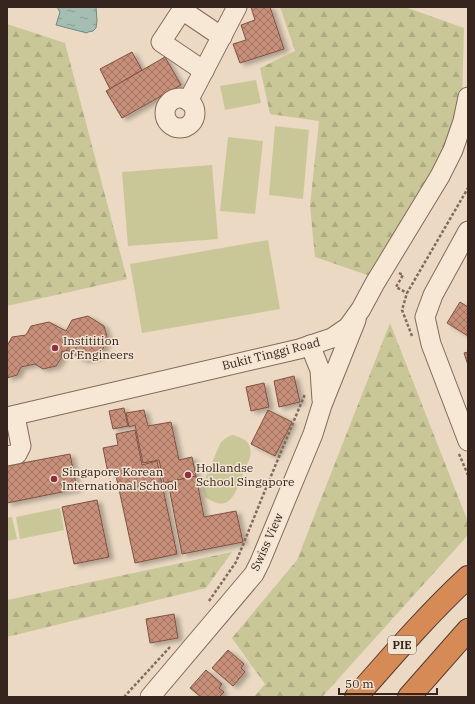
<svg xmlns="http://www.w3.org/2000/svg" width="475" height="704" font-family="'IBM Plex Serif',serif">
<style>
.green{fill:#c9c797}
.forest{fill:url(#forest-firs)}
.water{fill:url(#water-ripples);stroke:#6c8c7f}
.building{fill:url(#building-cross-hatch);stroke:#825142;filter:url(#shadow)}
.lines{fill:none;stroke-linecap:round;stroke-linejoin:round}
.minor-casing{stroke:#846a5b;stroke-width:21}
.highway-casing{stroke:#523a2f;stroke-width:24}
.path{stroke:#846a5b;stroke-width:2.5;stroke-dasharray:3 2;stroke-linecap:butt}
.minor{stroke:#f7e7d5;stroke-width:19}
.highway{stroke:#d68b57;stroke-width:22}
.poi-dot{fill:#902e3e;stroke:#f3e4d2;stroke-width:1.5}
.labels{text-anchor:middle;stroke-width:3;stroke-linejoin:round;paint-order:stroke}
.shield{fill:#f3e4d2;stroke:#6e5e54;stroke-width:1}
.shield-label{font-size:11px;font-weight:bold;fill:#35251e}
.poi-label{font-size:12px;fill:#35251e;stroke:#f3e4d2;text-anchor:start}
.street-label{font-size:12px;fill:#35251e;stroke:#f3e4d2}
</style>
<defs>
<pattern id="forest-firs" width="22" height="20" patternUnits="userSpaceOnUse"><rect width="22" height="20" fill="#c9c797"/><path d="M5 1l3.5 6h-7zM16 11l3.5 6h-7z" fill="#adab82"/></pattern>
<pattern id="water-ripples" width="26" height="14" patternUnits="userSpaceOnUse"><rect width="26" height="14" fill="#a5beb3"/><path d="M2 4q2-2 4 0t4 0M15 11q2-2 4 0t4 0" fill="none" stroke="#879a91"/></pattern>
<pattern id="building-cross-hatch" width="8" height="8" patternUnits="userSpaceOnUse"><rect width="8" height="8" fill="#c78e7a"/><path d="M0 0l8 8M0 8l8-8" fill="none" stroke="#a27463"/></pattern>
<filter id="shadow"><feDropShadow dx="4.5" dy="2.5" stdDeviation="2" flood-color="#0004"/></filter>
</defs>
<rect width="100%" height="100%" fill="#ebd9c3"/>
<g class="green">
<polygon points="256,80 261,103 225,110 220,86"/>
<polygon points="275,126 309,130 303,199 269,195"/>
<polygon points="228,137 263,141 255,214 220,211"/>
<polygon points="212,165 218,239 128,246 122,172"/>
<polygon points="268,240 280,309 142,333 130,264"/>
<path d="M232,435C245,438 253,443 250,458C246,466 243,474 240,482C232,501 226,511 205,497L203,490L204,482L219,446C222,440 225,438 232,435Z"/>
<polygon points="60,508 64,530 20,539 16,517"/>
<polygon points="12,517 17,539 7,541 7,518"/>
</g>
<g class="forest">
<polygon points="280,7 405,7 464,28 462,102 443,158 370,276 315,257 310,206 319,121 270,114 260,68 295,51"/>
<polygon points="7,24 65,43 127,279 7,306"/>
<polygon points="390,323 468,522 468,535 322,697 254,697 265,684 232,638 297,560"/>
<polygon points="232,552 206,588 7,637 7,600"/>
</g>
<polygon class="water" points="57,7 96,7 97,21 96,28 93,31 88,32 87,33 56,25 60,12"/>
<g class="building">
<polygon points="251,7 270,7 284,49 240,63 233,44 246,40 241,25 255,20"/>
<polygon points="132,52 142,70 110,89 100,69"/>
<polygon points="165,57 181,85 122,118 106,91"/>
<polygon points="460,302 468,307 468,336 447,323"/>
<polygon points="88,316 104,326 108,340 98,357 83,360 68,350 61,352 62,357 56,366 43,369 35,364 21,367 17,375 7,378 7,346 12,337 26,335 31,326 49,322 66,331 72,320"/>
<polygon points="468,352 468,365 464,353"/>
<polygon points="294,376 300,402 279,407 274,381"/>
<polygon points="264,383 269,407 251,411 246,387"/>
<polygon points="124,408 128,426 113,429 109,411"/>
<polygon points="144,410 148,426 171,422 179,460 192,457 196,476 164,483 159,460 143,463 135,425 129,427 126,413"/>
<polygon points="268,410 292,422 275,456 251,444"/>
<polygon points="135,430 142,465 157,461 177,554 135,563 115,471 108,473 103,448 118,445 116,434"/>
<polygon points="70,454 77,489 7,503 7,466"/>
<polygon points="196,476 204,517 236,511 243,542 182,554 168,482"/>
<polygon points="97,500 109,557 74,564 62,507"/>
<polygon points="174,614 178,638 150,643 146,619"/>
<polygon points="228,650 244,664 241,668 245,672 233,686 212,668"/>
<polygon points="206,670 222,684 219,688 224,692 219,697 201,697 190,688"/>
</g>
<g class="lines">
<g class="minor-casing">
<g id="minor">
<polyline points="204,71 161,42 182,10 222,37"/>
<circle cx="180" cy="113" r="15"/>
<polyline points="188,101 237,7"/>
<polyline points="468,231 433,295 425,317 431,344 468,441"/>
<polyline points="310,345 320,370 322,400"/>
<polyline points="7,417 299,349 332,338 348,327 361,309 375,283 440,176 453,150 463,121 468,97"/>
<polyline points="7,456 17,454 21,446 15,416"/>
<polyline points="150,697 254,574 260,562 313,434 322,405 356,320"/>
</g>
</g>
<g class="highway-casing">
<g id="highway">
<path d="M356,697C392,656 428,614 468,577"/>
<polyline points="409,697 468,630"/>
</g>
</g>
<g class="path">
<polyline points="399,273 403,275 396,287 407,293"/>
<polyline points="412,336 402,310 407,293 468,188"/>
<polyline points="459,454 468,475"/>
<polyline points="209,601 236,562 264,493 305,394"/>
<polyline points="124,697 170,647"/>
</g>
<use href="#minor" class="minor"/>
<use href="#highway" class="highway"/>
</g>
<g class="poi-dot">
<circle cx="55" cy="348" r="4"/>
<circle cx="188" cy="475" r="4"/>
<circle cx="54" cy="479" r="4"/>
</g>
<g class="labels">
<rect class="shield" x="388" y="636" width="28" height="18" rx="3"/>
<g class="shield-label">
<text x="402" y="649">PIE</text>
</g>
<g class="poi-label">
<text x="63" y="345">Institition<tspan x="63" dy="14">of Engineers</tspan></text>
<text x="196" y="472">Hollandse<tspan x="196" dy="14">School Singapore</tspan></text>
<text x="62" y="476">Singapore Korean<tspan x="62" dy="14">International School</tspan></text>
</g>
<g class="street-label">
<text transform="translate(271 354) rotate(-14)" y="4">Bukit Tinggi Road</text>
<text transform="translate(267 542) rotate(-66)" y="4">Swiss View</text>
</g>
</g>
<rect width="475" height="704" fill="none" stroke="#35251e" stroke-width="16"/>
<path d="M339 688v6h98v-6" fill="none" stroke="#35251e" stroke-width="2"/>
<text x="345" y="688" font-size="12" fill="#35251e" stroke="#f3e4d2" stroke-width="3" paint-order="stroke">50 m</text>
</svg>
